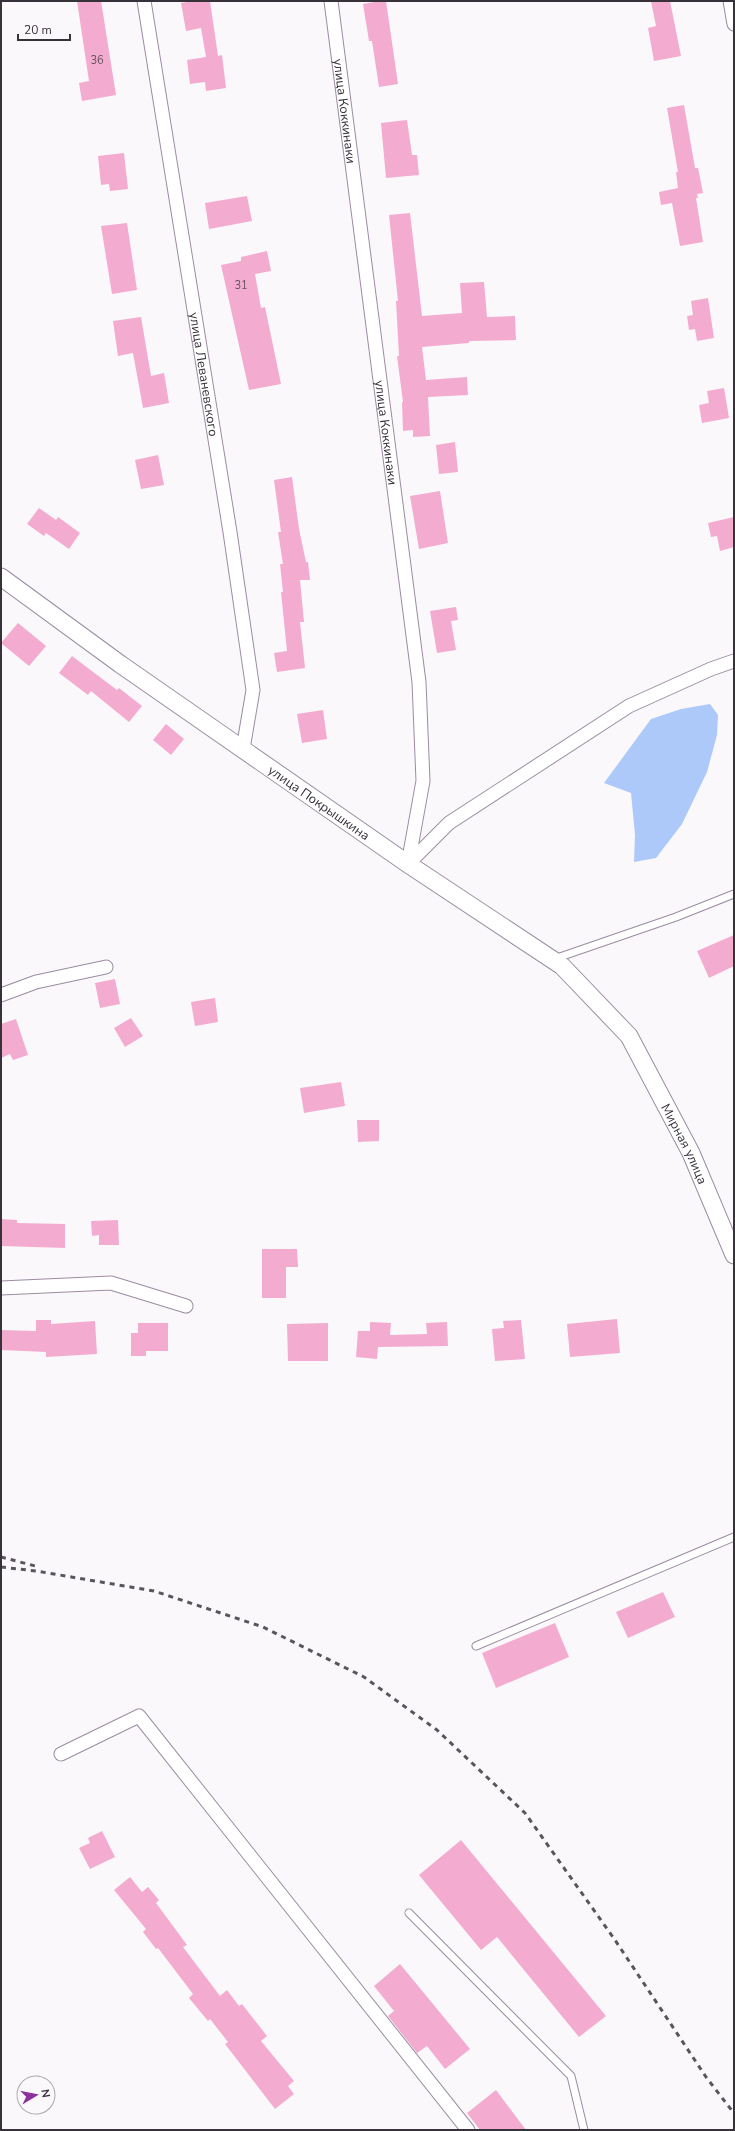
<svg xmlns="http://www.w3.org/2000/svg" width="735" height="2131" font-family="'Nunito Sans',sans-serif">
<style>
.water{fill:#acc9f9}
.building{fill:#f3accf}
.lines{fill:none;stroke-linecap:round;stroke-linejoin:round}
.service-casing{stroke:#9b8ca1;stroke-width:9}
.minor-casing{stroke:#9b8ca1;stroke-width:15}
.tertiary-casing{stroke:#9b8ca1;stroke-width:19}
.service{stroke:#fff;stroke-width:7}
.minor{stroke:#fff;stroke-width:13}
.tertiary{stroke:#fff;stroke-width:17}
.rail{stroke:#5a555d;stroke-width:3;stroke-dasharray:5 5;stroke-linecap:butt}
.labels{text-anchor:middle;stroke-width:4;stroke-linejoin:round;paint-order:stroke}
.number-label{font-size:11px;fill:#66505f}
.street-label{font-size:13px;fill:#37313a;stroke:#fbf8fc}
</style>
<rect width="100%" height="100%" fill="#fbf8fc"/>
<polygon class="water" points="710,704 718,715 717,735 707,772 682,824 656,858 634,862 635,835 631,793 604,783 651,719 681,709"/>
<g class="building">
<polygon points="77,1 101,1 116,95 82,101 79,83 89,81"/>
<polygon points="193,1 210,1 218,56 222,55 226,88 206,91 205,82 190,84 187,60 206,57 201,28 186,31 181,3"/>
<polygon points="380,1 386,1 398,84 379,87 372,41 369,41 363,4"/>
<polygon points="651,1 670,1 681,56 654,61 648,28 656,26"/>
<polygon points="684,105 695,168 698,168 703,193 697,194 698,198 696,198 703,242 680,246 672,203 661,205 659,192 678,188 676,172 678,172 667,108"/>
<polygon points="407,120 412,155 417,155 419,175 386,178 381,123"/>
<polygon points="124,153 128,189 110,191 109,184 101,185 98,156"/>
<polygon points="247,196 252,221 209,229 205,203"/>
<polygon points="410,213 422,316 462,313 460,283 484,282 487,317 515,316 516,340 469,341 469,343 422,347 426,380 467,377 468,395 428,397 430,436 413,437 413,430 403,431 402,402 403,402 397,356 399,356 396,301 398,301 389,215"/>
<polygon points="127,223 137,290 112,294 101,226"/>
<polygon points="267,251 271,271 255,274 261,308 265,307 281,384 249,390 221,265 241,261 241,257"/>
<polygon points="708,298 714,338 697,341 695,329 689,330 687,316 693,315 691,301"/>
<polygon points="141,317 151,376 164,373 169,403 143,408 133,353 118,356 113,321"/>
<polygon points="724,388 729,418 702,423 699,405 709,403 707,391"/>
<polygon points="455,442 458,472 439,474 436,445"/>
<polygon points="158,455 164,485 141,489 135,460"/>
<polygon points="292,477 299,529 306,562 308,562 310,580 300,580 304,622 300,622 305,668 277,672 274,653 287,651 281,592 283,592 280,564 283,564 278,532 281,532 274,480"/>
<polygon points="440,491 448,543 419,549 410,496"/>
<polygon points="39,508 56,520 58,517 80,533 69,549 46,533 44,536 27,524"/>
<polygon points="734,517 734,547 720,551 717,536 711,537 708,523"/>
<polygon points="456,607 458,620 451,621 456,650 437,653 430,611"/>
<polygon points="18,623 46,646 29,666 1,643"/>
<polygon points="72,656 117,690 119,688 142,706 129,722 91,691 88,695 59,673"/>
<polygon points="323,710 327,739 302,743 297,714"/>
<polygon points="166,724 184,739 171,755 153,740"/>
<polygon points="734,935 734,966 709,978 697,951"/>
<polygon points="115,979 120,1004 100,1008 95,983"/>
<polygon points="215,998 218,1022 195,1026 191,1002"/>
<polygon points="131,1018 143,1036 125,1047 114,1028"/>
<polygon points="16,1019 28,1055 13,1060 10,1054 1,1058 1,1024"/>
<polygon points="341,1082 345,1106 304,1113 300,1088"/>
<polygon points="357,1120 379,1120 379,1141 358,1142"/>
<polygon points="1,1219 17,1220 17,1223 65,1224 65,1248 1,1246"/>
<polygon points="118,1220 119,1245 99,1245 99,1235 92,1236 91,1221"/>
<polygon points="262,1249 297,1249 298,1267 286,1267 286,1298 262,1298"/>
<polygon points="617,1319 620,1353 570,1357 567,1324"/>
<polygon points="36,1320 51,1320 51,1324 95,1321 97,1354 46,1357 46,1352 1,1350 1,1330 36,1331"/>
<polygon points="521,1320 525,1359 495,1361 492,1329 504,1328 503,1321"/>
<polygon points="370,1322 391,1323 390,1335 427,1334 426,1323 447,1322 448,1346 378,1347 377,1359 356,1357 358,1331 370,1331"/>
<polygon points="138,1323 168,1323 168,1351 146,1351 146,1356 131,1356 131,1333 138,1333"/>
<polygon points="328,1323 328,1361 288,1361 287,1324"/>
<polygon points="663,1592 675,1617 628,1638 616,1612"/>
<polygon points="555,1623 569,1657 496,1688 482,1653"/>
<polygon points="102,1831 115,1857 90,1869 79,1848 90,1843 88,1838"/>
<polygon points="461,1840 606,2016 579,2037 497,1937 481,1950 419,1875"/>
<polygon points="130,1877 142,1892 148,1887 159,1900 156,1903 187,1945 183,1947 220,1996 227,1990 239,2006 242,2004 267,2036 261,2041 294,2081 288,2086 294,2094 275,2109 225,2044 228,2042 210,2019 208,2021 189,1998 193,1994 158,1948 156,1949 143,1932 146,1929 114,1890"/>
<polygon points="400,1964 470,2049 445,2069 427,2046 417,2053 388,2016 394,2011 374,1986"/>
<polygon points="496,2090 526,2130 480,2130 467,2113"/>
</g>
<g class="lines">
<g class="service-casing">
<g id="service">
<polyline points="554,959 676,917 734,894"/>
<polyline points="476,1646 734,1537"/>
<polyline points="409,1913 571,2076 584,2130"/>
</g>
</g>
<g class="minor-casing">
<g id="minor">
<path id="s1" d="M144,1L230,532L253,690L243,749"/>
<path id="s2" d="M331,1L419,682L423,781L408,864"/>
<polyline points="730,1 734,24"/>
<polyline points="408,864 449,823 629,706 711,669 734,661"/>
<polyline points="1,995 36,982 106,967"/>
<polyline points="1,1288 111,1283 186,1306"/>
<polyline points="61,1754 139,1716 468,2130"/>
</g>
</g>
<g class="tertiary-casing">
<g id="tertiary">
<path id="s3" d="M1,577L120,664L408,864L562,966L629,1036L691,1153L734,1255"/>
</g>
</g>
<use href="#service" class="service"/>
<use href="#minor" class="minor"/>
<use href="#tertiary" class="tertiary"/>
<g class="rail">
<polyline points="1,1557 39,1567"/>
<polyline points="1,1567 36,1571 154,1591 263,1627 364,1677 437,1730 525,1813 615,1940 706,2077 733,2112"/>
</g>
</g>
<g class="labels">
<g class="number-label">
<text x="97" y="64">36</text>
<text x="241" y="289">31</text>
</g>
<g class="street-label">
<text dy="5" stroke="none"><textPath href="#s2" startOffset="111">улица Коккинаки</textPath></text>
<text dy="5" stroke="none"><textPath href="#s1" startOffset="378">улица Леваневского</textPath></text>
<text dy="5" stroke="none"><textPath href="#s2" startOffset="435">улица Коккинаки</textPath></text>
<text dy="5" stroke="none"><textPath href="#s3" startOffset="390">улица Покрышкина</textPath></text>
<text dy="5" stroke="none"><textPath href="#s3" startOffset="901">Мирная улица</textPath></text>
</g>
</g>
<rect width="735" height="2131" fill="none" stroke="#37313a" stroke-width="4"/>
<g transform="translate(36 2095) rotate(80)"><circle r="19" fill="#fbf8fc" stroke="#ada8ae"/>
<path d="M0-3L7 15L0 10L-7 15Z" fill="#8d329d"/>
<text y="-6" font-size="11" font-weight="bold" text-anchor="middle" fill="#37313a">N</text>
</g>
<path d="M18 34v6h52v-6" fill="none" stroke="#37313a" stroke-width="2"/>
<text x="24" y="34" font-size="12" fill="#37313a" stroke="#fbf8fc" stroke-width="3" paint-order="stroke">20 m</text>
</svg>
